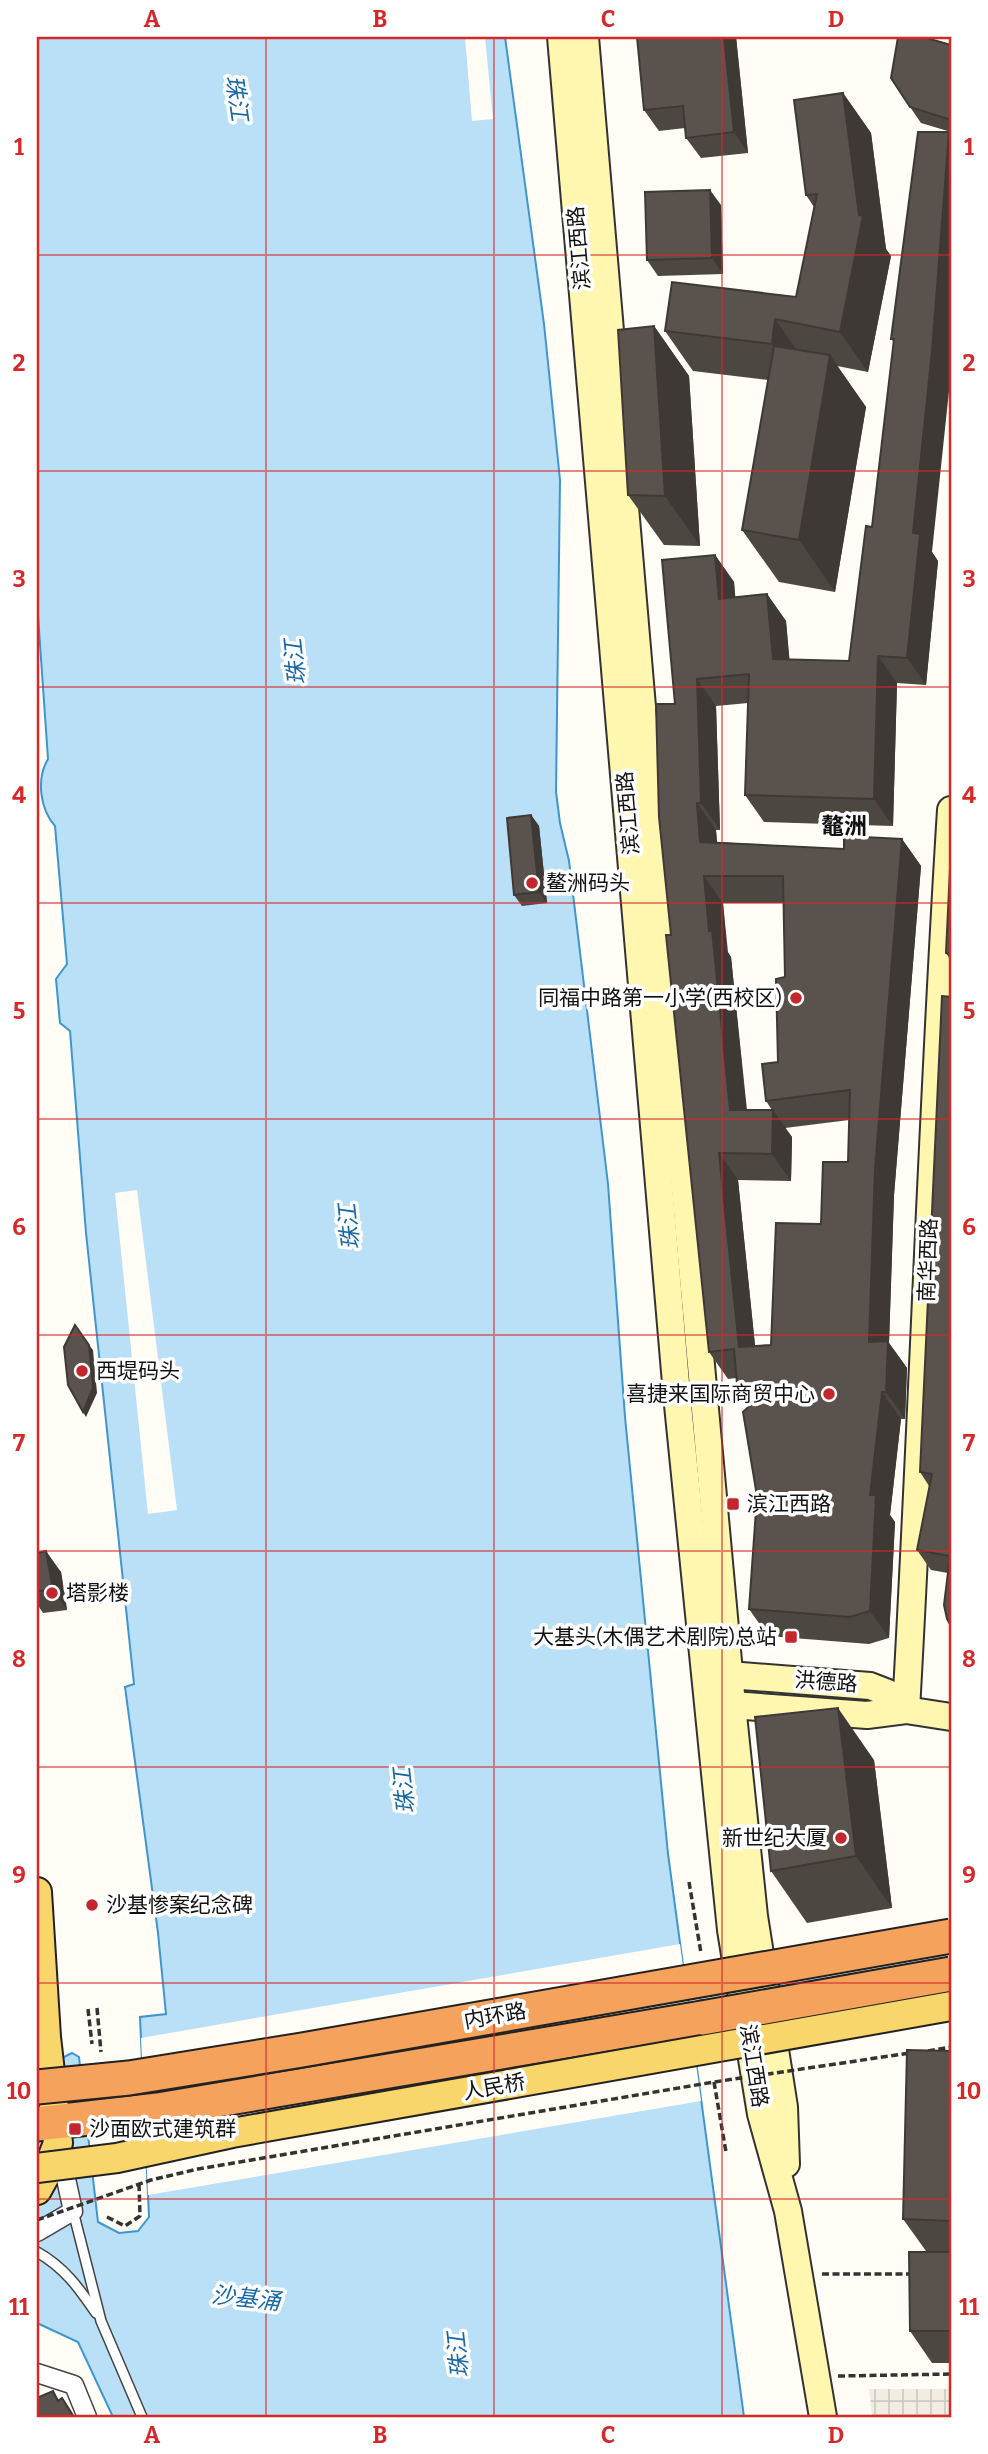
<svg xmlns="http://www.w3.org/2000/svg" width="988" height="2454" font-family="Bitter,'Noto Sans SC',serif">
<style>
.plaza{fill:url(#plaza-grid)}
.water{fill:#b9e0f7;stroke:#3f96cf;stroke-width:2}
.pier{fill:#fffdf5}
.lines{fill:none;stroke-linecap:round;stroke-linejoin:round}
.lane-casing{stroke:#444;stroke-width:12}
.street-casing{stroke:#444;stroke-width:21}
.secondary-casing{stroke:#333;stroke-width:30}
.primary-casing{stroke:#222;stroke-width:32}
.highway-casing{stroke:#222;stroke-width:37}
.path{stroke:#333;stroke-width:3.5;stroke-dasharray:7 3.5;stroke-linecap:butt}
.lane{stroke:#fff;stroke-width:9}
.street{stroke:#fff;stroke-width:18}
.secondary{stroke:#fff6b0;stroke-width:26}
.primary{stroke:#f9d66b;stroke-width:28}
.highway{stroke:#f5a25d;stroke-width:33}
.primary-bridge-casing{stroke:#222;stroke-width:32;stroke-linecap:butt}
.highway-bridge-casing{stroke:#222;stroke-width:37;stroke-linecap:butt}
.path-bridge{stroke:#333;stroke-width:3.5;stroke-dasharray:7 3.5;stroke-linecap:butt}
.primary-bridge{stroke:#f9d66b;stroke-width:28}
.highway-bridge{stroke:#f5a25d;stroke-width:33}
.wall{fill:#4d4742;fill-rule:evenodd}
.shaded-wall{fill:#3f3936}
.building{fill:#5a524d;stroke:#3f3936;stroke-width:2;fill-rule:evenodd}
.grid{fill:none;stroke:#d62828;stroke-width:2;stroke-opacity:0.55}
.poi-dot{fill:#c4262e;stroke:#fff;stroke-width:2.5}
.labels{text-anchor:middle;stroke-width:7;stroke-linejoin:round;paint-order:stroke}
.street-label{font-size:21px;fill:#111;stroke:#fff}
.poi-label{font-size:21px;fill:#111;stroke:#fff;text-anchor:start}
.water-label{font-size:23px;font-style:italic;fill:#1768a6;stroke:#fff}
.neighbourhood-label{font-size:23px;font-weight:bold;fill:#111;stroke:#fff}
.neatline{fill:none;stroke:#d62828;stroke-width:2.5}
.grid-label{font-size:23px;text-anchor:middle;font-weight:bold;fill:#d62828}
</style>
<defs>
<pattern id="plaza-grid" width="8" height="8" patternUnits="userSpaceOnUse" patternTransform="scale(1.75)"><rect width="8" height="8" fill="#f1ede2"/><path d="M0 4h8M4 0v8" fill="none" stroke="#cecac1"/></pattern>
</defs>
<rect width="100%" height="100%" fill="#fffdf5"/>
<polygon class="plaza" points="869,2389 951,2389 951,2417 872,2417"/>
<path class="water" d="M37,37H505L544,324L560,480L556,792L560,823L569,861L608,1184L625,1417L668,1854L744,2417H113L78,2342L37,2323V2112L40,2111L62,2058L72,2053L79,2057L98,2222L119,2233L138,2231L149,2217L140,2017L166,2014L158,1933L125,1687L134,1684L86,1233L70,1031L60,1023L56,979L67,964L55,826C40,809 36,779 48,759L37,601Z"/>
<g class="pier">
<polygon points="465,37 485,37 493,119 472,121"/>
<polygon points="137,1190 177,1510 148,1514 115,1193"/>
<polygon points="680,1944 701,2101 148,2195 141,2038"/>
</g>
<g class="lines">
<g class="lane-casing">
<g id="lane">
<polyline points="73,2211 101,2321 142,2417"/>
<path d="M37,2252C64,2267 79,2288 96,2313"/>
</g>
</g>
<g class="street-casing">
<g id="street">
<polyline points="37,2232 73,2211 61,2156"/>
<polyline points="37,2373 74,2385 87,2417"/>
</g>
</g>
<g class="secondary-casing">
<g id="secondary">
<polyline points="561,37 677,1395 720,1823 731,1930 761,2114 788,2211 823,2417"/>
<polyline points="585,37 657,883 732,1705 754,1916 784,2107 786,2164"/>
<polyline points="717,1684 729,1675 870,1686 888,1693 906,1710"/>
<polyline points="717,1697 732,1705 867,1715 906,1710 951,1717"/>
<path d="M906,1710C923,1410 932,1110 951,810"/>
</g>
</g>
<g class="primary-casing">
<polyline id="primary" points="37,1892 46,2037 58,2143 47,2172 37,2190"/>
</g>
<g class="highway-casing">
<polyline id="highway" points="37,2124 158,2110 702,2018"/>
</g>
<g class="path">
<polyline points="689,1882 701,1953"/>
<polyline points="97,2008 101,2052"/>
<polyline points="88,2009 92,2044"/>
<polyline points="714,2082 726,2152"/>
<polyline points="107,2217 125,2226 140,2216 139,2184"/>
<polyline points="822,2274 912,2274"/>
<polyline points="838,2376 951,2374"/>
</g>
<use href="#lane" class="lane"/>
<use href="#street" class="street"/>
<use href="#secondary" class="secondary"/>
<use href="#primary" class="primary"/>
<use href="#highway" class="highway"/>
<g class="primary-bridge-casing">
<polyline id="primary-bridge" points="37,2168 117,2158 232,2133 951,2006"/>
</g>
<g class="highway-bridge-casing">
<g id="highway-bridge">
<polyline points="702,2018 951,1974"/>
<polyline points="37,2087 129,2078 302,2050 951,1936"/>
</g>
</g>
<g class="path-bridge">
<polyline points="928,2051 951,2047"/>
<polyline points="37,2220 151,2180 198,2169 714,2082 910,2053"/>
</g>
<use href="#primary-bridge" class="primary-bridge"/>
<use href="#highway-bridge" class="highway-bridge"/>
</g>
<g class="wall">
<polygon points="736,37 748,153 701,158 686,138 685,128 659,131 644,110"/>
<polygon points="951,45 951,132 921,123 910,107"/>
<polygon points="843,93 871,133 886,249 891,256 868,372 837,366 866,407 835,592 779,582 742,530 768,380 693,371 665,331 796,297 814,207 806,195"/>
<path d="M918,132L932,552L938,561L926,685L897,683L893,826L764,822L745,795L748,703L716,706L720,830H716L717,842L844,849L902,839L921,866L894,1195L889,1343L907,1368L905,1419H901L890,1515L895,1522L889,1638L869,1644L768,1636L749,1609L757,1496L751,1405L737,1384L736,1378L728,1379L709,1352L671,935L675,704L715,555L734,582L735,597L767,594L786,621L789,659L849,661L872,527L894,342L891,339ZM723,903H783L785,977L778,1062L766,1101L772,1110H747L731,957L728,952ZM849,1120L848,1162L821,1224L771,1345L755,1346L738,1180L791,1181L792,1137L785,1128Z"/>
<polygon points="721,205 723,274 658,276 647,260"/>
<polygon points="654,326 689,376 700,546 664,545 628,495"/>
<polygon points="531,815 539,826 547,903 522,906 514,895"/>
<polygon points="951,869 951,961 946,953"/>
<polygon points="951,997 951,1626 948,1573 931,1570 917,1550 929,1486 920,1472"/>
<polygon points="37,1553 61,1572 67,1610 43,1613 37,1604"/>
<polygon points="874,1760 892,1908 807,1923 771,1871"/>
<polygon points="951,2051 951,2363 932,2363 910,2331 945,2252 926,2251 903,2219"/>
</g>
<g class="shaded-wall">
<polygon points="724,37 736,37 748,153 734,132"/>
<polygon points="843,93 871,133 886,249 891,256 868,372 840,332 859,215"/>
<polygon points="949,132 951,135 951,372 932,552 938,561 926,685 907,658 913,533"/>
<polygon points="710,190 721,205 723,274 712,258"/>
<polygon points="775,319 803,359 800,384 772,344"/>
<polygon points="654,326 689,376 700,546 665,496"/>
<polygon points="830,355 866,407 835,592 799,540"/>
<polygon points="715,555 734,582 738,626 719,599"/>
<polygon points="767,594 786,621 792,686 773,659"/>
<polygon points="878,656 897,683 893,826 874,799"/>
<polygon points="697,679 716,706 720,830 701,803"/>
<polygon points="697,803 716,830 719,869 700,842"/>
<polygon points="531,815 539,826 547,903 539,892"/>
<polygon points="902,839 921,866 894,1195 889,1343 907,1368 905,1419 886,1392 869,1342 875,1168"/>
<polygon points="704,876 723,903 727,952 731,957 749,1137 730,1110"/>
<polygon points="773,1110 792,1137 791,1181 772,1154"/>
<polygon points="719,1153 738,1180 758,1374 739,1347"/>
<polygon points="89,1345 93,1350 97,1393 86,1417 83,1412"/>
<polygon points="882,1392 901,1419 890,1515 895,1522 889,1638 870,1611 870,1495"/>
<polygon points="46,1551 61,1572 67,1610 53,1590"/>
<polygon points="838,1708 874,1760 892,1908 856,1856"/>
</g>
<g class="building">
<polygon points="637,37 724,37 734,132 686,138 683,106 644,110"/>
<polygon points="898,37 923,37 951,45 951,120 910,107 891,78"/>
<polygon points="843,93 859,215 863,216 840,332 775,319 772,344 665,331 672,282 796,297 817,194 806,195 794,100"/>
<path d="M918,132H949L932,351L913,533L920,534L907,658L878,656L874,799L745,795L749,674L697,679L701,803H697L700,842L844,849V836L902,839L875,1168L869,1342L888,1341L886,1392H882L870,1495H876L870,1611L850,1617L749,1609L757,1496L743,1412L772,1386L737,1384L734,1349L709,1352L666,935H671L659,817L656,704H675L662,560L715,555L719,599L767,594L773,659L849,661L866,526L872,527L894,339H891ZM704,876H783L785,977L776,979L778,1062L762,1064L766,1101L850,1090L848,1162H823L821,1224L776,1223L771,1345L739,1347L719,1153L772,1154L773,1110H730L712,930L709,931Z"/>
<polygon points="710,190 712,258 647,260 645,192"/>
<polygon points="654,326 665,496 628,495 618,330"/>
<polygon points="774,346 830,355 799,540 742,530"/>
<polygon points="531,815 539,892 514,895 507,818"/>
<polygon points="950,869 951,869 951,954 946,953"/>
<polygon points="942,996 951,997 951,1626 947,1619 944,1605 950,1556 917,1550 932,1474 920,1472"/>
<polygon points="75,1325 89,1345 93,1388 83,1412 68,1385 64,1347"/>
<polygon points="46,1551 53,1590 37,1591 37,1553"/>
<polygon points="838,1708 856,1856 771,1871 755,1717"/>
<polygon points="907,2050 951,2051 951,2221 903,2219"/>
<polygon points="909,2252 951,2252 951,2331 910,2331"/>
<polygon points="53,2391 58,2401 62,2398 74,2417 37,2417 37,2398"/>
</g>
<path class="grid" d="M266,37V2417M494,37V2417M722,37V2417M37,255H951M37,471H951M37,687H951M37,903H951M37,1119H951M37,1335H951M37,1551H951M37,1767H951M37,1983H951M37,2199H951"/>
<g class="poi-dot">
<circle cx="532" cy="883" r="7"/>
<circle cx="796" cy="998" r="7"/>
<circle cx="82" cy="1371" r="7"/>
<circle cx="829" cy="1394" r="7"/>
<rect x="726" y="1497" width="14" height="14" rx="3.5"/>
<circle cx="52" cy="1593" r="7"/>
<rect x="784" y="1630" width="14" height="14" rx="3.5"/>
<circle cx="841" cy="1838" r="7"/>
<circle cx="92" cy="1905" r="7"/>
<rect x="68" y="2122" width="14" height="14" rx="3.5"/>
</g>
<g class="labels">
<g class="street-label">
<text transform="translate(579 248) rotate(-95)" y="7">滨江西路</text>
<text transform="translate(628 813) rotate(-95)" y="7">滨江西路</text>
<text transform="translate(928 1260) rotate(-88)" y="7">南华西路</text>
<text transform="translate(826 1682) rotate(4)" y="7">洪德路</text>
<text transform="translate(495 2016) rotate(-10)" y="7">内环路</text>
<text transform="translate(754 2066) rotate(81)" y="7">滨江西路</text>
<text transform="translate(494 2087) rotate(-10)" y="7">人民桥</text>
</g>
<g class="poi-label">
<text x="546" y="890">鳌洲码头</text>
<text x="782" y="1005" text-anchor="end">同福中路第一小学(西校区)</text>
<text x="96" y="1378">西堤码头</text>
<text x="815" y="1401" text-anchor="end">喜捷来国际商贸中心</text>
<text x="747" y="1511">滨江西路</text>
<text x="66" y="1600">塔影楼</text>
<text x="777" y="1644" text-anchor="end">大基头(木偶艺术剧院)总站</text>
<text x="827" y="1845" text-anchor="end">新世纪大厦</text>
<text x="106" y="1912">沙基惨案纪念碑</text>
<text x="89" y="2136">沙面欧式建筑群</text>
</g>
<g class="water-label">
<text transform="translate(237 98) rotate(82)" y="8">珠江</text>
<text transform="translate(295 662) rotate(-96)" y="8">珠江</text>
<text transform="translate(349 1227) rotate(-96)" y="8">珠江</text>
<text transform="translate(404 1791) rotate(-96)" y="8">珠江</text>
<text transform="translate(246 2298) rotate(6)" y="8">沙基涌</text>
<text transform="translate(458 2355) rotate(-96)" y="8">珠江</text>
</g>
<g class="neighbourhood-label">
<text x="844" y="834">鼇洲</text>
</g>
</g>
<rect width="988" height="2454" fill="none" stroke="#ffffff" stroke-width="77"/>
<rect x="38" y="38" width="912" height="2378" class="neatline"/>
<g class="grid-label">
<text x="152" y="27">A</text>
<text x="380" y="27">B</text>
<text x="608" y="27">C</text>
<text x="836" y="27">D</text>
<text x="19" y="155">1</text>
<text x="969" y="155">1</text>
<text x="19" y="371">2</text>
<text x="969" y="371">2</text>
<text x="19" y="587">3</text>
<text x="969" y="587">3</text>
<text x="19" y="803">4</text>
<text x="969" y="803">4</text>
<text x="19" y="1019">5</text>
<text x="969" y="1019">5</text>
<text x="19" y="1235">6</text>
<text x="969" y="1235">6</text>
<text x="19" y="1451">7</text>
<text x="969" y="1451">7</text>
<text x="19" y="1667">8</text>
<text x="969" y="1667">8</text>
<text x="19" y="1883">9</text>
<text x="969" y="1883">9</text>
<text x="19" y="2099">10</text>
<text x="969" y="2099">10</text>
<text x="19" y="2315">11</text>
<text x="969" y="2315">11</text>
<text x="152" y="2443">A</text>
<text x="380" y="2443">B</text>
<text x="608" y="2443">C</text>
<text x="836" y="2443">D</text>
</g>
</svg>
